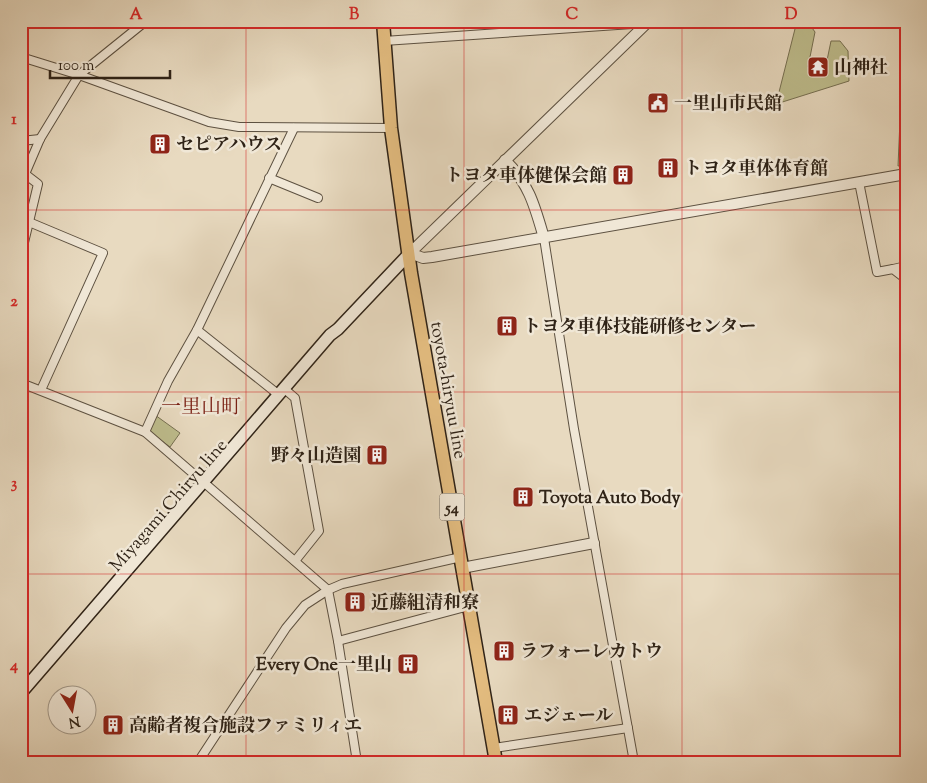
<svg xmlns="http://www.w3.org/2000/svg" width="927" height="783" font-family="'Sorts Mill Goudy','Noto Serif JP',serif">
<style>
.green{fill:#bebd8d;stroke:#767052}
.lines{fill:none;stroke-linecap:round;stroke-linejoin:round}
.minor-casing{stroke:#5d5141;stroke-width:10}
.tertiary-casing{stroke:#5d5141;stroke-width:12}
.secondary-casing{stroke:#2f2317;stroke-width:14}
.primary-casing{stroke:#2f2317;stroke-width:15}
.minor{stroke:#f0e7d6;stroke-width:8}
.tertiary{stroke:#f0e7d6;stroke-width:10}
.secondary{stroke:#f0e7d6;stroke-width:11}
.primary{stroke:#e4bd80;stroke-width:12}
.grid{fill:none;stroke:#d62828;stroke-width:1;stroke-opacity:0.55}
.labels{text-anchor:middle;stroke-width:5;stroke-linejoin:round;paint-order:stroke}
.shield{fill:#f0e7d6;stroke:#695e50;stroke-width:1}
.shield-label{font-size:16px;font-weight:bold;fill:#2f2317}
.poi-label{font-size:18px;font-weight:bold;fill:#2f2317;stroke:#f0e7d6;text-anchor:start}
.street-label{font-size:18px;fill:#2f2317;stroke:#f0e7d6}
.quarter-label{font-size:20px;fill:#7a1f14;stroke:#f0e7d6}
.neatline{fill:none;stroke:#d62828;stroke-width:2}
.grid-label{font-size:16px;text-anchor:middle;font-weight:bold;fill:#d62828}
</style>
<rect width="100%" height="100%" fill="#e8dac0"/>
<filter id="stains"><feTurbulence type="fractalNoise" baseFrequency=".004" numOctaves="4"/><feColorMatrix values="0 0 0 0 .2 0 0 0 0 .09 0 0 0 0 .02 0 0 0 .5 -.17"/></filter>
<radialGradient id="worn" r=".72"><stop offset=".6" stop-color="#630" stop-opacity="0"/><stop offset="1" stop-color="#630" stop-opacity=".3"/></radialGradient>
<g class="green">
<polygon points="797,21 807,21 815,32 808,67 825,70 831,41 840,41 848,51 849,81 776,104"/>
<polygon points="906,119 906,165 898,166 900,120"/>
<polygon points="155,415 180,433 170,447 147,430"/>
</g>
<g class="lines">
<g class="minor-casing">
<g id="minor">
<polyline points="384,41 676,21"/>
<polyline points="21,57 79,75 209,122 239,127 391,128"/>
<polyline points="21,141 40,139"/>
<polyline points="269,178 318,198"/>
<polyline points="859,182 877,272 893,269 906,279"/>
<polyline points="29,222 103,253 41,390"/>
<polyline points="544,238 574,429 634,762"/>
<polyline points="21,255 38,184 25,174 40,139 79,75 146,21"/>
<polyline points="893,269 906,266"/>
<polyline points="197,330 279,395"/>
<polyline points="21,383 145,432 203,482"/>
<polyline points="288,392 295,398 319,531 295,561"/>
<polyline points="145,432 168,381 197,330 294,128"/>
<polyline points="208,486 328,590 342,584 461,557"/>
<polyline points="338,641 469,606"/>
<polyline points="494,748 628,728"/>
<polyline points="198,762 286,628 305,605 328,590 338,641 357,762"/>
</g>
</g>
<g class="tertiary-casing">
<g id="tertiary">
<polyline points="649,21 410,253 423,258 432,257 906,174"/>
<path d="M505,160C529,183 535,207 544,238"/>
<polyline points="462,568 594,543"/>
</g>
</g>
<g class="secondary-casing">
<polyline id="secondary" points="21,693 330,335 338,329 410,253"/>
</g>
<g class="primary-casing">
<polyline id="primary" points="383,21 391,128 411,273 496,762"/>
</g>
<use href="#minor" class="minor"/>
<use href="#tertiary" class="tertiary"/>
<use href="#secondary" class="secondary"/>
<use href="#primary" class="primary"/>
</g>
<path class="grid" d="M246,21V762M464,21V762M682,21V762M21,210H906M21,392H906M21,574H906"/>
<defs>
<g id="temple-square" transform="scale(1.125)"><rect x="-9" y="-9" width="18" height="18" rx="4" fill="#8f2418" stroke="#f0e7d6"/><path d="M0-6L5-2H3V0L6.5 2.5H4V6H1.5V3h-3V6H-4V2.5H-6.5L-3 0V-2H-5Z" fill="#fff"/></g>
<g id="civic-square" transform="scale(1.125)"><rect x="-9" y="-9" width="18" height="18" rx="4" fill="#8f2418" stroke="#f0e7d6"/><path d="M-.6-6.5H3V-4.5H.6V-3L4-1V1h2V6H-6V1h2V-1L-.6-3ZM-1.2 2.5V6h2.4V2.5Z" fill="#fff"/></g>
<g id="building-square" transform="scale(1.125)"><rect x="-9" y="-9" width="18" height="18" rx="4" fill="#8f2418" stroke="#f0e7d6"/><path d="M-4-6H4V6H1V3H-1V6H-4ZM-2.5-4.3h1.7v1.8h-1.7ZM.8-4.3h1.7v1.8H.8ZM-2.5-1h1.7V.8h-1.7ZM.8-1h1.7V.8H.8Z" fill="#fff"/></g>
</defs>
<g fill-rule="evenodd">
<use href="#temple-square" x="818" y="67"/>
<use href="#civic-square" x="658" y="103"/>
<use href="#building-square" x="160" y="144"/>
<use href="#building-square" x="668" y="168"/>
<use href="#building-square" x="623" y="175"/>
<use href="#building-square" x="507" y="326"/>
<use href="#building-square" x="377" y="455"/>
<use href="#building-square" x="523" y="497"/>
<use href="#building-square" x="355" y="602"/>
<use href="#building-square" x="504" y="651"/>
<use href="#building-square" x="408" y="664"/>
<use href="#building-square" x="508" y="715"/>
<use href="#building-square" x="113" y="725"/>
</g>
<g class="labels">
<rect class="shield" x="439.5" y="493.5" width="25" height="27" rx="4"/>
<g class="shield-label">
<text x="452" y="513">54</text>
</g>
<g class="poi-label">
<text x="834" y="73">山神社</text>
<text x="674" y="109">一里山市民館</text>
<text x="176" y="150">セピアハウス</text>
<text x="684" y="174">トヨタ車体体育館</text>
<text x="607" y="181" text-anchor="end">トヨタ車体健保会館</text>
<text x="523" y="332">トヨタ車体技能研修センター</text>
<text x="361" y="461" text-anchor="end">野々山造園</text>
<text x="539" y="503">Toyota Auto Body</text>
<text x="371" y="608">近藤組清和寮</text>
<text x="520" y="657">ラフォーレカトウ</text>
<text x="392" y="670" text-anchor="end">Every One一里山</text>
<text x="524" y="721">エジェール</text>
<text x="129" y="731">高齢者複合施設ファミリィエ</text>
</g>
<g class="street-label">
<text transform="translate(449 390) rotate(80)" y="6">toyota-hiryuu line</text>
<text transform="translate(168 505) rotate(-49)" y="6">Miyagami Chiryu line</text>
</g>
<g class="quarter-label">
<text x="201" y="413">一里山町</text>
</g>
</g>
<rect width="927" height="783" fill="none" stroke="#e8dac0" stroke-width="55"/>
<g transform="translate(72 710) rotate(169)"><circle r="24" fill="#f0e7d6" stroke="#a3998a"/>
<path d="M0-4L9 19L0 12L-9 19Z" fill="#8f2418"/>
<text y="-8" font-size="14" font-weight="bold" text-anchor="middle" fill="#2f2317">N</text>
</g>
<path d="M50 70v8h120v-8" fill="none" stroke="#2f2317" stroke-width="2.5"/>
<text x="58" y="70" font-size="15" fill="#2f2317" stroke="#f0e7d6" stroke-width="4" paint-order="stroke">100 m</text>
<rect x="28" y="28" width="872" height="728" class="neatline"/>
<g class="grid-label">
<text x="136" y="19">A</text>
<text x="354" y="19">B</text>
<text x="572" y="19">C</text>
<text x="791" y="19">D</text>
<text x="14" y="124">1</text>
<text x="14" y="306">2</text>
<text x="14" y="488">3</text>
<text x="14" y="670">4</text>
</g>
<rect width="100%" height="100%" filter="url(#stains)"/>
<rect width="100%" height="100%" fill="url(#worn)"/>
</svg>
